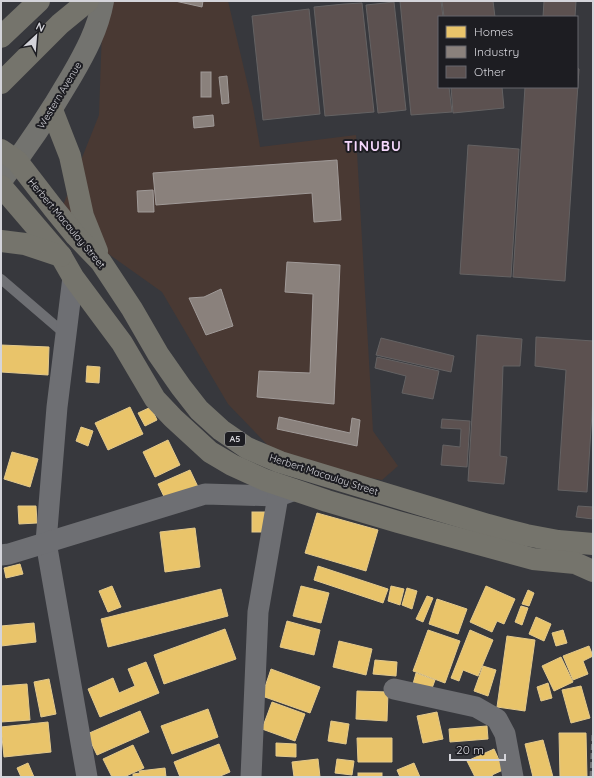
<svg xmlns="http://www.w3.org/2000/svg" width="594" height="778" font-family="Quicksand,sans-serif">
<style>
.industrial{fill:#493933}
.homes{fill:#e9c46a;stroke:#e3c98c}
.industry{fill:#8a817c;stroke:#a09a98}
.building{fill:#5c5150;stroke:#646263}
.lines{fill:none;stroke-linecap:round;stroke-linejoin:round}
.lane{stroke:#6e6f73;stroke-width:10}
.street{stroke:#6e6f73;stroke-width:21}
.primary{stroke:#73736f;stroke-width:22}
.highway{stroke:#75746c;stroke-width:22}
.rail{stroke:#737478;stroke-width:3;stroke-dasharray:6 3;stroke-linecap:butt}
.labels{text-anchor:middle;stroke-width:4;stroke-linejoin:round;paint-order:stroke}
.shield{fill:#1d1d22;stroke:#9d9da3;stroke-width:1}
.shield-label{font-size:9px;font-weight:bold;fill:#d4d4da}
.street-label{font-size:10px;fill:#d4d4da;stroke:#1d1d22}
.district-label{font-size:14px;font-weight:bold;letter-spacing:1px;fill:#f6d8fd;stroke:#1d1d22}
</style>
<rect width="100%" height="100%" fill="#37383d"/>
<polygon class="industrial" points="103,1 228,1 253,107 260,147 356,135 373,431 398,466 382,480 285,463 228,404 162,292 58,218 99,115"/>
<g class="homes">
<polygon points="1,345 49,347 48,375 1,372"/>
<polygon points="87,366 100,367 99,383 86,382"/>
<polygon points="130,407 143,434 108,450 95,423"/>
<polygon points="151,407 157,420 145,426 138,413"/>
<polygon points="81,427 93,431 88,446 76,441"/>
<polygon points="168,440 180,465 155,477 143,452"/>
<polygon points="12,452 38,459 30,487 4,479"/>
<polygon points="190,470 199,489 167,503 158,484"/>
<polygon points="18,506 36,506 37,523 19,524"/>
<rect x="252" y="512" width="13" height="20"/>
<polygon points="317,513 378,530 366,571 305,553"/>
<polygon points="195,528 200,567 165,572 160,532"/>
<polygon points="20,564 23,574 6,578 4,568"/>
<polygon points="318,566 388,589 383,603 314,580"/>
<polygon points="112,586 121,607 108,612 99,591"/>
<polygon points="301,586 329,593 321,623 293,616"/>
<polygon points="391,586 404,589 400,605 388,601"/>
<polygon points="486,586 515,599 504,624 497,621 492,632 470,622"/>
<polygon points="407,588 417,591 412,609 402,605"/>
<polygon points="221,589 228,616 108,647 101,619"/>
<polygon points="528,590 534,593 529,606 522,604"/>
<polygon points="427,596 433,598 423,622 416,619"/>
<polygon points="437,599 467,609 458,634 429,624"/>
<polygon points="521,606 528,608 522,625 515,622"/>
<polygon points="536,617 551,624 544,641 529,634"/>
<polygon points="287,621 320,630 314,655 280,647"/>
<polygon points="34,623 36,642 1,646 1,626"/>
<polygon points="225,629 236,659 164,684 154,655"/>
<polygon points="428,630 460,641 445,683 413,671"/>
<polygon points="470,630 493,640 478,676 463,670 459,681 451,678"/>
<polygon points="563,630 567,643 556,646 552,633"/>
<polygon points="507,636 535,640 525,711 497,707"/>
<polygon points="339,641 372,649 366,675 333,667"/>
<polygon points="589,646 593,656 583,661 588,674 573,680 563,656"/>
<polygon points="561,657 573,682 554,691 542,666"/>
<polygon points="375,660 397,662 396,676 373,674"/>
<polygon points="146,662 159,693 100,717 88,689 113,678 119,693 135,686 128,669"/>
<polygon points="483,666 496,670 488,696 474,691"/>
<polygon points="271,669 320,687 310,713 262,696"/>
<polygon points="416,673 435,680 431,691 413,684"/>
<polygon points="49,679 56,714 41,717 34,682"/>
<polygon points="548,683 552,698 541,701 537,687"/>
<polygon points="27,684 30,720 1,722 1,686"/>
<polygon points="581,686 590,718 571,723 562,690"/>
<polygon points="357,691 388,692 387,721 356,719"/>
<polygon points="272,702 305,714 295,741 262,729"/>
<polygon points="208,709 218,737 172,754 161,726"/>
<polygon points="140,711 149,732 97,755 87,734"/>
<polygon points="437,712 443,739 423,743 417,716"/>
<polygon points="331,721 349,724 346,744 328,741"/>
<polygon points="48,722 51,752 4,757 1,727"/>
<polygon points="487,726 488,739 450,742 449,729"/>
<polygon points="559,733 586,733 587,777 560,777"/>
<polygon points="357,738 392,738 392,762 358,762"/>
<polygon points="543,740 553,777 533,777 525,744"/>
<polygon points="276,743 296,744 296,757 276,756"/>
<polygon points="219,744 230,772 218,777 180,777 174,762"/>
<polygon points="133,745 144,768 124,777 112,777 103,759"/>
<polygon points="494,749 507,777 503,770 492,775 493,777 475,777 467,761"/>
<polygon points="318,759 320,777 294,777 292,762"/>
<polygon points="337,759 354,761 352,775 335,773"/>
<polygon points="28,763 34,777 21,777 17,768"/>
<polygon points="414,763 420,777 400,777 397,770"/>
<polygon points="165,768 166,777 133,777 133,774 140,773 139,771"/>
<rect x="358" y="773" width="24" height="4"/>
</g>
<g class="industry">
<polygon points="175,1 203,1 202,7"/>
<rect x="201" y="72" width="10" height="25"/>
<polygon points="227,76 229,103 222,104 219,77"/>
<polygon points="213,115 214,126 194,128 193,117"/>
<polygon points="337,160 341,220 314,222 312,193 156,205 153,173"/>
<polygon points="153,190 154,212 138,212 137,191"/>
<polygon points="287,262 340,265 334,404 257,397 259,371 310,373 313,294 285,292"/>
<polygon points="221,289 233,326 206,335 189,298 204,297"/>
<polygon points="279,417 350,433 352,418 360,420 357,446 277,429"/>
</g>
<g class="building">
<polygon points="400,1 441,1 443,17 439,17 439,87 449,87 452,112 411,115"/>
<polygon points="442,1 493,1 495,17 444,17"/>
<polygon points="544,1 576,1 575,17 543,17"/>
<polygon points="394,2 406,110 378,113 366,5"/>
<polygon points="362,3 374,112 325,116 314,7 344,4"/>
<polygon points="309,9 320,114 263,120 252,16"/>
<polygon points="577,68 579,69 565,281 513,277 525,87 577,87"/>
<polygon points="451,87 502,87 504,108 453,113"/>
<polygon points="468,145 519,149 511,277 460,274"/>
<polygon points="477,335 522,339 520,366 503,366 500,456 507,457 504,484 468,481"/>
<polygon points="536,337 593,341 593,397 587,492 558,490 566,370 535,366"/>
<polygon points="381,338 454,356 451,372 376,355"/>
<polygon points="377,357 439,371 433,399 402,393 406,376 375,368"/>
<polygon points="442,419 470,421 467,467 441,465 443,445 460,447 461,429 441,428"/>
<polygon points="578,506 593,507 593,519 576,517"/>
</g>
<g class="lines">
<polyline class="lane" points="1,279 65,334"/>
<g class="street">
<polyline points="73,277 57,407 46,542 87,777"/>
<polyline points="1,555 9,554 205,494 278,496"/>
<polyline points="394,689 476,707 497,719 505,734 513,777"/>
<polyline points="251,777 258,612 278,496 295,490"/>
</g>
<path class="primary" d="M1,181C27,148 50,113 71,77C85,53 98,29 103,1"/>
<g class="highway">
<polyline points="1,37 39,1"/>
<polyline points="1,83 60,24 88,1"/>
<polyline points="52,110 70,156 83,216 97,251"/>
<polyline points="1,150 17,161 54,209 76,236 101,262 132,309 158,354 181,387 199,410 221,430 247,448 280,462 488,525 526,535 558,541 593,544"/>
<polyline points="1,186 61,256 73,277 122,343 155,399 173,418 210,452 232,465 265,480 327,501 398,522 533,559 575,563 593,571"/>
<polyline points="1,241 25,244 61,256"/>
</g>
<polyline class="rail" points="591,777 593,734"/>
</g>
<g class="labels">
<rect class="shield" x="225" y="432" width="20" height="14" rx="3"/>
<g class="shield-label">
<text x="235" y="442">A5</text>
</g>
<g class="street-label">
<text transform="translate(59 95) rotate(-59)" y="4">Western Avenue</text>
<text transform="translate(67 223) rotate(50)" y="4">Herbert Macaulay Street</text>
<text transform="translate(324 474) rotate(18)" y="4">Herbert Macaulay Street</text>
</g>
<g class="district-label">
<text x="373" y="151">TINUBU</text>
</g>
</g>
<rect width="594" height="778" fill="none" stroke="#d4d4da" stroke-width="4"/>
<rect x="438" y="16" width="140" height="72" fill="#1d1d22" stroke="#66666c"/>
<rect x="446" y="26" width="20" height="12" fill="#e9c46a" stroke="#66666c"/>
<text x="474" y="36" font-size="12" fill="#d4d4da">Homes</text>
<rect x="446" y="46" width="20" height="12" fill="#8a817c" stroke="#66666c"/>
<text x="474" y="56" font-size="12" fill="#d4d4da">Industry</text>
<rect x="446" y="66" width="20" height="12" fill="#5c5150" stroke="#66666c"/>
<text x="474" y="76" font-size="12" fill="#d4d4da">Other</text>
<g transform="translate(36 36) rotate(26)" stroke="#1d1d22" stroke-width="3" paint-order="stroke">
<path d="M0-3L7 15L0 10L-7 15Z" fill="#d4d4da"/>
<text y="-6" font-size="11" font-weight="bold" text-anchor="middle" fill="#d4d4da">N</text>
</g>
<path d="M450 754v6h55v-6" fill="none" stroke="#d4d4da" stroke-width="2"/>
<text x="456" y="754" font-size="12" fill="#d4d4da" stroke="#1d1d22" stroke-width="3" paint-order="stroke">20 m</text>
</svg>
